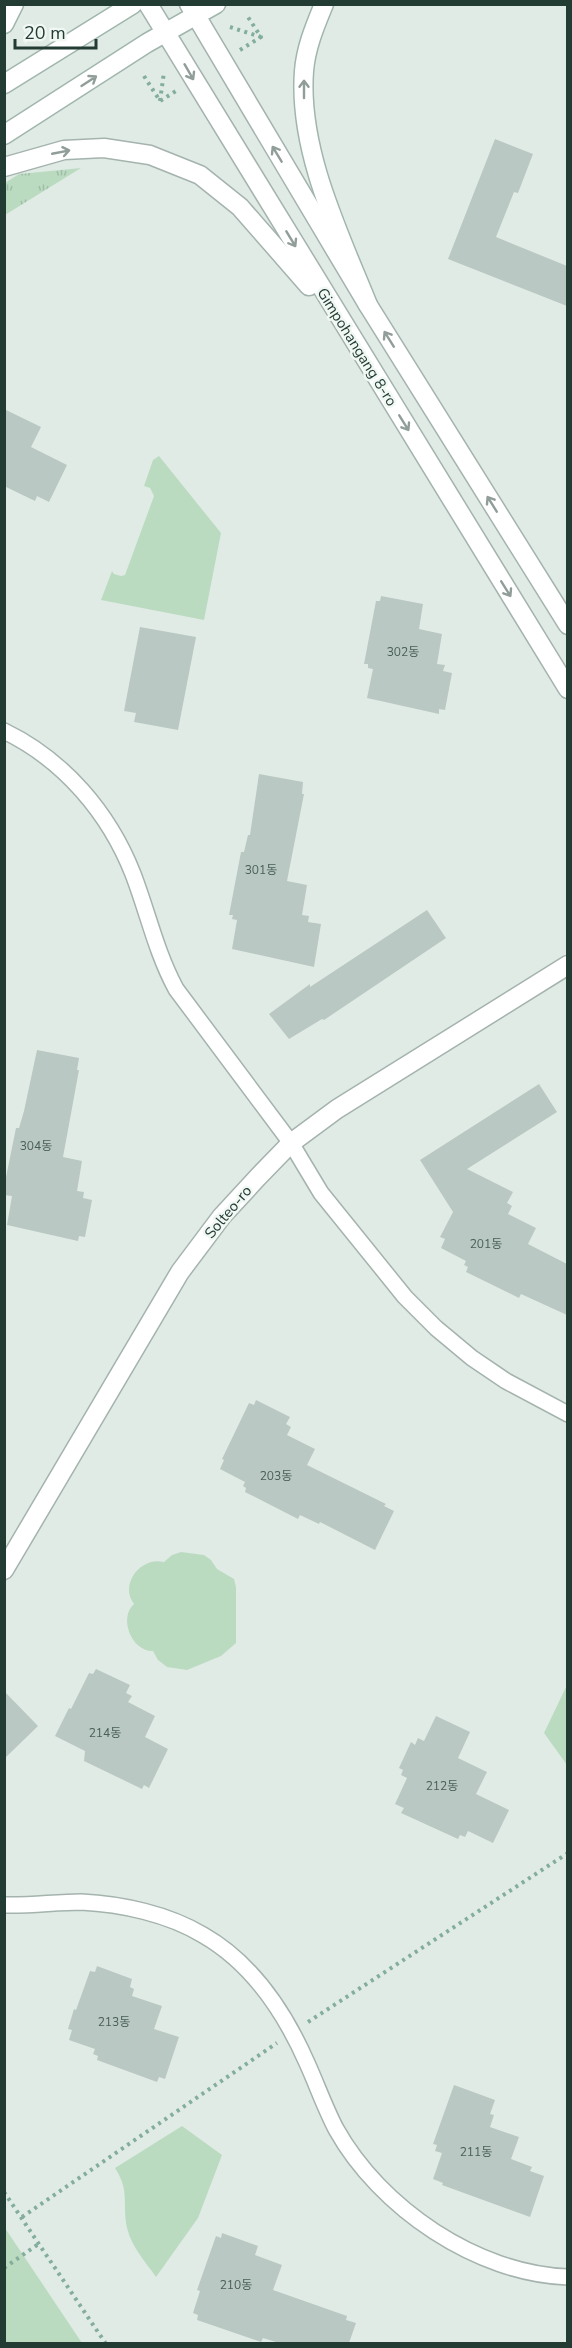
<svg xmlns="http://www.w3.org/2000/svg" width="572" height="2348" font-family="'Nunito Sans','Noto Sans KR',sans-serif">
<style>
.grass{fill:url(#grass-tufts)}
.park{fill:#bbdbc1}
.building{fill:#b9c8c2}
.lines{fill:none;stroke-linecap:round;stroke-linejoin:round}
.service-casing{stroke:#a4b3ad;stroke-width:18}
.tertiary-casing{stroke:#a4b3ad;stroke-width:21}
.secondary-casing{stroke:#a0b6ad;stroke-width:21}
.path{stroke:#83ad9d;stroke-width:4;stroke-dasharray:3 4.5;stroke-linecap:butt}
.service{stroke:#fff;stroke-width:15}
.tertiary{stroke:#fff;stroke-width:18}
.secondary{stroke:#fff;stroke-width:18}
.oneway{stroke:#909d99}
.labels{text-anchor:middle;stroke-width:5;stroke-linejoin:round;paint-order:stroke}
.number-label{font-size:12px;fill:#485e57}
.street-label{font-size:15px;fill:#223b33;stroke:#f1f8f4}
</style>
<defs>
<pattern id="grass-tufts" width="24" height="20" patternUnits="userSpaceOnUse" patternTransform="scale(1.5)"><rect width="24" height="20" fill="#bbdbc1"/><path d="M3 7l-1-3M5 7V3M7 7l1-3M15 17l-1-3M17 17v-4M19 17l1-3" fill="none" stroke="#a0bda6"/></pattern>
</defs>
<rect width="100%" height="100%" fill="#e1ebe6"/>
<polygon class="grass" points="81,168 5,215 5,183 19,174"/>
<g class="park">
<polygon points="159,456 221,533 204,620 101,600 112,571 114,574 121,576 125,575 154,496 150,488 144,486 153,460"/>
<path d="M181,1552L204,1555L211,1560L217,1569L234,1579L236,1587V1643L221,1656L187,1670L167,1667L158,1660L153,1651C132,1652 118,1618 134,1604C119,1584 141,1556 164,1562L172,1555Z"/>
<polygon points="567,1685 568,1765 567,1765 544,1733"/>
<path d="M182,2126L222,2155L198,2218L156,2277C145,2261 132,2248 127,2228C122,2203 130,2191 115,2168Z"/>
<polygon points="4,2228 5,2228 82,2343 5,2343"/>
</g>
<g class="building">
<polygon points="495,139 533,154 518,193 514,192 496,237 567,266 567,306 448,259"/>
<polygon points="4,409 41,427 31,447 67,465 49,502 37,496 35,501 4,486"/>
<polygon points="381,596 423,604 419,629 442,634 437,664 445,665 443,671 452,673 445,710 439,709 439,714 367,698 373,669 368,668 368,664 364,664 376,601 380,601"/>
<polygon points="140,627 196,637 178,730 134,722 136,713 124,711"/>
<polygon points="259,774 303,782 302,794 304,794 287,881 307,885 302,915 309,916 308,922 321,924 314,967 232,949 237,920 232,919 233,915 229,915 241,852 244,852 248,835 250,835"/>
<polygon points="427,910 446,938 324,1020 322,1019 289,1039 269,1014 310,984 310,987"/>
<polygon points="37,1050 79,1058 77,1070 79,1070 63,1157 82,1161 77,1191 84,1192 83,1198 92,1200 85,1237 79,1236 78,1241 7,1225 12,1196 4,1195 4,1187 16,1128 19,1128 24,1111"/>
<polygon points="539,1084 557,1112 467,1169 513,1192 507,1203 512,1206 508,1214 536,1228 528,1244 567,1264 567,1315 521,1294 519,1298 466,1272 468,1267 464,1265 466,1261 441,1248 445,1239 440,1237 453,1212 420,1160"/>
<polygon points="256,1400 290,1417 286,1424 291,1427 287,1435 315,1449 307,1465 386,1504 384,1506 394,1511 375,1550 320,1522 319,1524 300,1515 298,1519 245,1492 246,1488 243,1486 245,1482 220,1469 224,1460 222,1459 249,1403 254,1405"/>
<polygon points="96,1669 130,1685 126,1693 132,1696 128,1702 155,1716 145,1737 168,1749 149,1788 144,1785 142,1789 84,1761 85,1751 55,1736 69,1708 71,1709 89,1673 93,1674"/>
<polygon points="4,1691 38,1726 4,1759"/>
<polygon points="436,1716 470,1732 458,1758 487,1772 476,1794 509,1810 493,1843 468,1831 465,1837 460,1835 458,1839 401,1813 404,1808 395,1804 407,1778 401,1775 403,1770 399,1768 411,1742 415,1745 418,1738 424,1741"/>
<polygon points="97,1966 132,1979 130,1987 134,1989 132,1996 162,2006 154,2029 179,2037 165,2079 159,2077 157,2082 97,2060 98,2056 93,2054 95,2049 69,2040 72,2030 68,2029 74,2009 76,2010 90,1971 95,1972"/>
<polygon points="454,2085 495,2100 490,2114 494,2115 490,2127 519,2137 511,2159 532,2167 530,2171 544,2176 530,2217 442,2185 443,2183 433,2179 442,2153 435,2151 437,2145 433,2144"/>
<polygon points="222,2233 258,2246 255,2255 282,2265 273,2290 347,2316 346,2320 356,2323 349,2343 279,2343 263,2338 261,2342 197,2320 198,2315 193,2313 200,2291 197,2290 216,2236 221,2238"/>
</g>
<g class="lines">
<g class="service-casing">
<g id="service">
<path d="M4,731C64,760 109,813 133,874C148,913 156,952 176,989L291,1143L321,1193L405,1297L436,1328L472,1358L506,1381L568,1414"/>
<path d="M4,1905C30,1906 56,1902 81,1902C122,1904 168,1914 203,1935C252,1963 285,2013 307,2063C317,2085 325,2108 336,2129C380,2208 477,2274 568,2277"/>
</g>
</g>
<g class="tertiary-casing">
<g id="tertiary">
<polyline points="148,4 568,689"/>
<polyline points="189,4 368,305 568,625"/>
<polyline points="4,167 64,150 104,148 150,155 200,175 240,207 309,286"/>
<polyline points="4,1570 180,1272 222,1216 258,1177 291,1143 337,1109 568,965"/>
</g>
</g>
<g class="secondary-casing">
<g id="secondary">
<path d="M324,4C315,26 306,47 304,71C298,150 339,233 368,305"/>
<polyline points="4,24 14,4"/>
<polyline points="4,84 133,4"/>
<polyline points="4,135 147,43 216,4"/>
</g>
</g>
<g class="path">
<polyline points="230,27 261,37"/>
<polyline points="240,50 261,37 246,14"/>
<polyline points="144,76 160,101 176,91"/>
<polyline points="160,101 164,72"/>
<polyline points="308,2022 568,1853"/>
<polyline points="4,2192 106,2344"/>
<polyline points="22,2217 277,2043"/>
<polyline points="4,2268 40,2243"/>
</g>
<use href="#service" class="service"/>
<use href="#tertiary" class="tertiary"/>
<use href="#secondary" class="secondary"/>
</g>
<defs><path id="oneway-shaft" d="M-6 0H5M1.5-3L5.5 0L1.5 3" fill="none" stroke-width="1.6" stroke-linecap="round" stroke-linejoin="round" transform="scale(1.5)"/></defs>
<g class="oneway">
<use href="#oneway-shaft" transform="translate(189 72) rotate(60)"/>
<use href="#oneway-shaft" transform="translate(89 81) rotate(-33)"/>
<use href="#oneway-shaft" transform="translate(304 89) rotate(-90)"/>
<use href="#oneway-shaft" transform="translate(61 152) rotate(-11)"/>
<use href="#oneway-shaft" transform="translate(277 154) rotate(-121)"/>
<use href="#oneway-shaft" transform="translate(291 239) rotate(59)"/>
<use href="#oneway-shaft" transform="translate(389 339) rotate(-122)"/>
<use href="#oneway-shaft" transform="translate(404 423) rotate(58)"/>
<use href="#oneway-shaft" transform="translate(492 504) rotate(-122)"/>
<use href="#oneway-shaft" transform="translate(506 589) rotate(58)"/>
</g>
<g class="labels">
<g class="number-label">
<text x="403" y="656">302동</text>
<text x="261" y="874">301동</text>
<text x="36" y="1150">304동</text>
<text x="486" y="1248">201동</text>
<text x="276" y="1480">203동</text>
<text x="105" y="1737">214동</text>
<text x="442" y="1790">212동</text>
<text x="114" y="2026">213동</text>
<text x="476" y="2156">211동</text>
<text x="236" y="2289">210동</text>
</g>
<g class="street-label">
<text transform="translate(357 347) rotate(58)" y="5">Gimpohangang 8-ro</text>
<text transform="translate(228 1212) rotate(-50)" y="5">Solteo-ro</text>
</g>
</g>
<rect width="572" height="2348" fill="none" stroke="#223b33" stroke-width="12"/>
<path d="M15 39v9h81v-9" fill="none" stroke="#223b33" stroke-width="3"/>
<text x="24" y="39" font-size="18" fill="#223b33" stroke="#f1f8f4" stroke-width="4.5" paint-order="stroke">20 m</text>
</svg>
